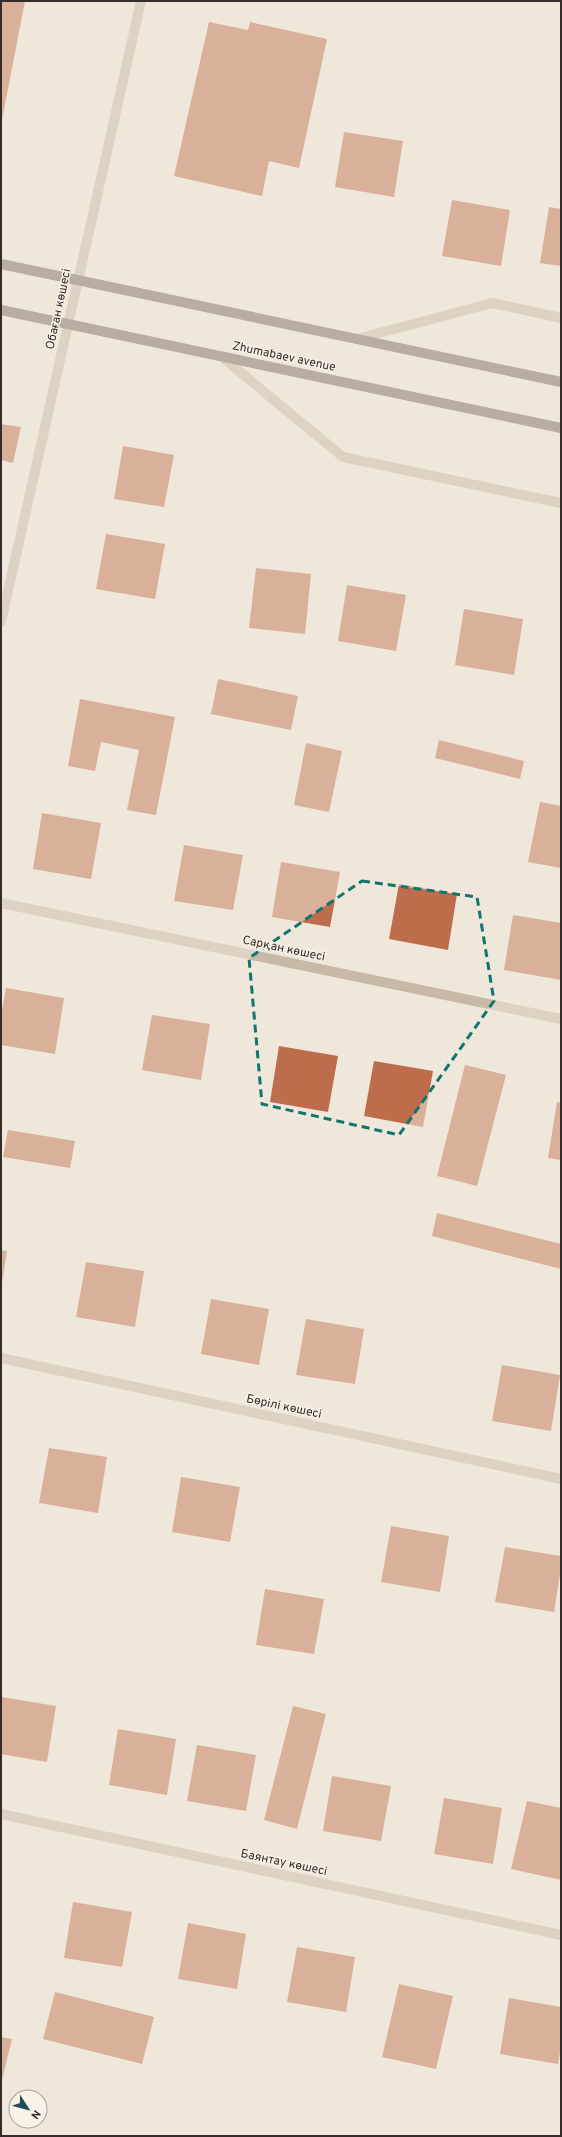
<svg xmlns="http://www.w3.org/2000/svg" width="562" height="2137" font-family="Overpass,sans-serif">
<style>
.building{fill:#bd6d4c}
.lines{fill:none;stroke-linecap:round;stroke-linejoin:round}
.minor{stroke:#c7b8a8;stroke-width:10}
.major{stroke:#75645a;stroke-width:10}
.marked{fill:none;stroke:#0f766e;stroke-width:3;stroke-dasharray:8 5;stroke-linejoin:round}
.labels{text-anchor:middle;stroke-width:3;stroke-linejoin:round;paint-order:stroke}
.street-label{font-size:12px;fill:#342c28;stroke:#f8f1e7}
</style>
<rect width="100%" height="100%" fill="#f0e7db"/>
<g class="building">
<polygon points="1,1 25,1 2,120 1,120"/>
<polygon points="209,22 248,30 250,22 327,39 299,168 269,161 262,196 174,176"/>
<polygon points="344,132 403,141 394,197 335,187"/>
<polygon points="452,200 510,210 501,266 442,256"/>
<polygon points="549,207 561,209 561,266 540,263"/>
<polygon points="1,424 21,427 13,463 1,460"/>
<polygon points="123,446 174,455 164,507 114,499"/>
<polygon points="106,534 165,544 155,599 96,589"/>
<polygon points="256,568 311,574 305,634 249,628"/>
<polygon points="347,585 406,595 396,651 338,641"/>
<polygon points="464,609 523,619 514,675 455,665"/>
<polygon points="218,679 298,696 291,730 211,714"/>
<polygon points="80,699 175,717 156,815 127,810 139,750 101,742 95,771 68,766"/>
<polygon points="439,740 524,761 520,779 435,758"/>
<polygon points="306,743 342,751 329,812 294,805"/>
<polygon points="540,802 561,806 561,868 528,862"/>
<polygon points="42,813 101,823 91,879 33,869"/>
<polygon points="184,845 243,855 233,910 174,901"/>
<polygon points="281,862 340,872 330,927 272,917"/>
<polygon points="399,884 457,894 448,950 389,939"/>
<polygon points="513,915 561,923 561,980 504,970"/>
<polygon points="6,988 64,998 55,1054 1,1045 1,1016"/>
<polygon points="152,1015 210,1024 201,1080 142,1070"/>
<polygon points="279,1046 338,1056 328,1112 270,1102"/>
<polygon points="374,1061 433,1071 423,1127 364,1116"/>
<polygon points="465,1065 506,1075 477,1186 437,1176"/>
<polygon points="557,1102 561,1103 561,1160 548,1158"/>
<polygon points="8,1130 75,1141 70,1168 3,1157"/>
<polygon points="437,1213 561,1244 561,1269 432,1236"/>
<polygon points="1,1250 7,1251 2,1283 1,1283"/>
<polygon points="86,1262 144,1271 135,1327 76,1317"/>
<polygon points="211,1299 269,1309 259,1365 201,1354"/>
<polygon points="306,1319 364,1329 355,1384 296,1375"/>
<polygon points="502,1365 560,1375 551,1431 492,1421"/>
<polygon points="49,1448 107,1457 98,1513 39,1503"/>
<polygon points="181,1477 240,1487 230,1542 172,1532"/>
<polygon points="391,1526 449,1536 440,1592 381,1582"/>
<polygon points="505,1547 561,1556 561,1568 554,1612 495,1602"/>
<polygon points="265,1589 324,1599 314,1654 256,1645"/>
<polygon points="1,1697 56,1706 47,1762 1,1754"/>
<polygon points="293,1706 326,1714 297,1829 264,1820"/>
<polygon points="118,1729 176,1739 167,1795 109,1785"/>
<polygon points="197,1745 256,1755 246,1811 187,1801"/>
<polygon points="332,1776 391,1786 381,1841 323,1831"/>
<polygon points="444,1798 502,1808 493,1864 434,1854"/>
<polygon points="527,1801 561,1808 561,1880 511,1869"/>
<polygon points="73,1902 132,1912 122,1967 64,1958"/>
<polygon points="188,1923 246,1934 237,1989 178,1979"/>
<polygon points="297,1947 355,1957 346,2012 287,2002"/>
<polygon points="399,1984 453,1996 436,2069 382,2057"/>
<polygon points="55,1992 154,2017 142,2064 43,2039"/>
<polygon points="509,1998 561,2007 561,2047 558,2064 500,2054"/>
<polygon points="1,2037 12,2039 2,2080 1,2080"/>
</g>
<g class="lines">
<g class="minor">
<polyline points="357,339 492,303 561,318"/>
<polyline points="222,357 343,457 561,503"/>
<polyline points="1,622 141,1"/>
<polyline points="1,903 561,1019"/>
<polyline points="1,1358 561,1479"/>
<polyline points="1,1814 561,1935"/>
</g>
<g class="major">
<polyline points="1,264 561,382"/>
<polyline points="1,310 561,428"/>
</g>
</g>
<path d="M0 0H562V2137H0ZM362,881L477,897L494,1001L399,1135L262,1104L249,958Z" fill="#f0e7db" fill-opacity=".55" fill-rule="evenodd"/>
<path class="marked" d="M362,881L477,897L494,1001L399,1135L262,1104L249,958Z"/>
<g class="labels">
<g class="street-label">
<text transform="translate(58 309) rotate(-78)" y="4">Обаған көшесі</text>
<text transform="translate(284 356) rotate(12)" y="4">Zhumabaev avenue</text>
<text transform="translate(284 948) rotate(12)" y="4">Сарқан көшесі</text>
<text transform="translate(284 1406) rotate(12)" y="4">Бөрілі көшесі</text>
<text transform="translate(284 1862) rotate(12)" y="4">Баянтау көшесі</text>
</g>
</g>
<rect width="562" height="2137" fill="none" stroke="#342c28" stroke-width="4"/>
<g transform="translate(28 2109) rotate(126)"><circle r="19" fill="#f8f1e7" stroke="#aaa29b"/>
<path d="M0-3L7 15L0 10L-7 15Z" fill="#204d53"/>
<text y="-6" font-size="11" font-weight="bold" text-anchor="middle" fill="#342c28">N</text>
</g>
</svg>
